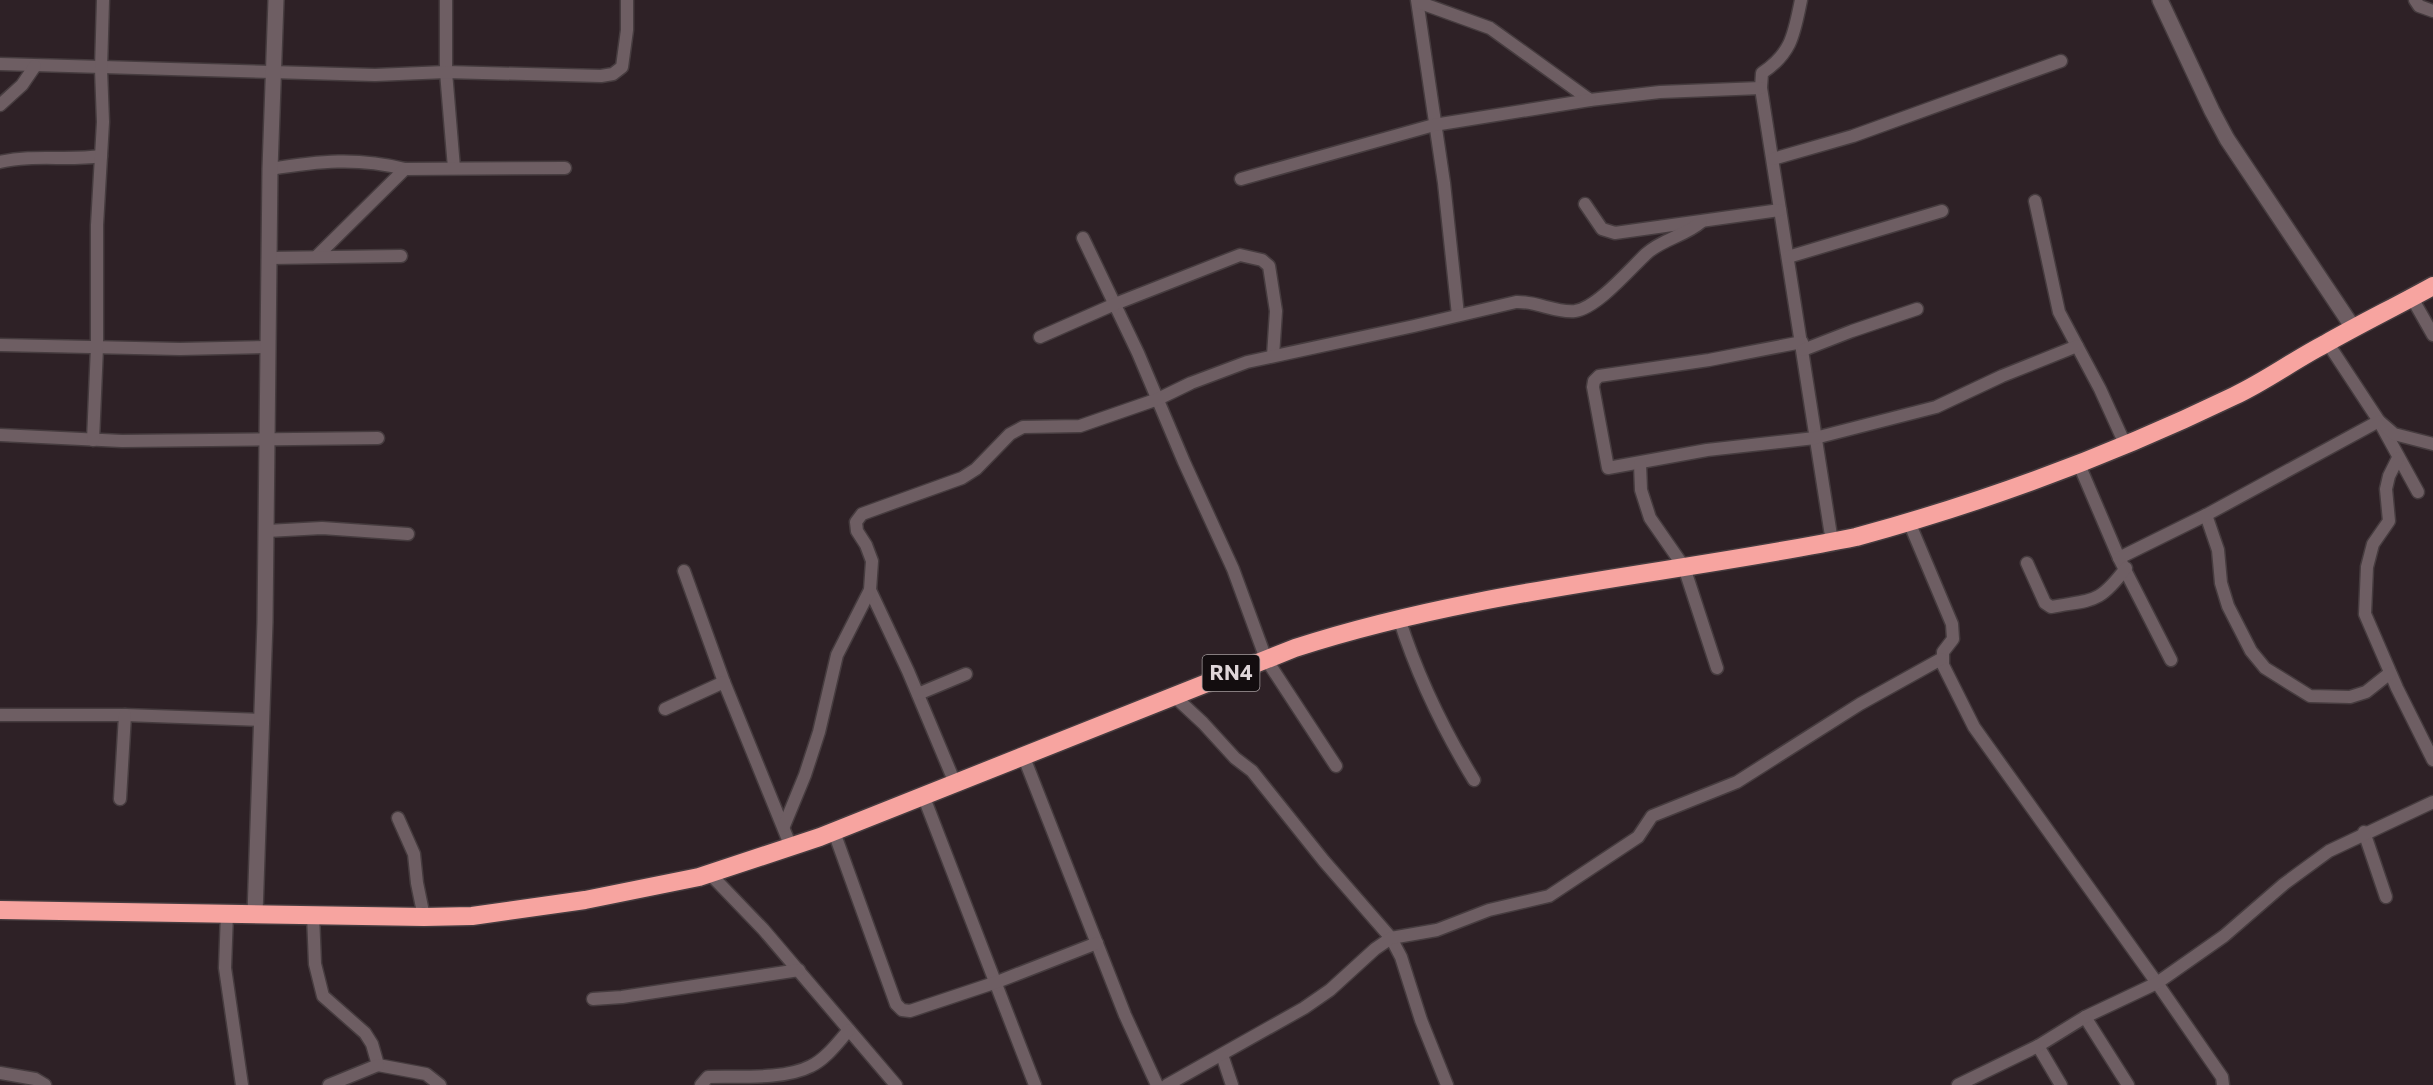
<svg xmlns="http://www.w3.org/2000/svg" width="2433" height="1085" font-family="Commissioner,sans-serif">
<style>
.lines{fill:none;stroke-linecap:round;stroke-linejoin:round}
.street-casing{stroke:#463c3f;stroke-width:15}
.secondary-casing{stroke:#463c3f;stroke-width:18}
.highway-casing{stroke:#463c3f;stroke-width:21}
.street{stroke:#6e5e63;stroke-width:12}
.secondary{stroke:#6e5e63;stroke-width:15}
.highway{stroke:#f7a4a0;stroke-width:18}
.labels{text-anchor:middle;stroke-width:6;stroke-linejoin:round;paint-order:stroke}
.shield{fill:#130d0f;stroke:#a29a9c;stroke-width:1.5}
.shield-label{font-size:21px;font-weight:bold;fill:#dfd6d9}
</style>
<rect width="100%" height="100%" fill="#2e2126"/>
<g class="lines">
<g class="street-casing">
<g id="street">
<polyline points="446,0 446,72 454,168"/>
<polyline points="1417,0 1444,183 1458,315"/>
<path d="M1801,0C1794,34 1792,53 1762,73L1761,88L1832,542"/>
<polyline points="2415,0 2419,6 2433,11"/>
<polyline points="1418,2 1490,28 1590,100 1660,92 1761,88"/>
<polyline points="0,64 375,75 446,72 601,76 613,74 622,67 627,30 627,0"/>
<polyline points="0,105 22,85 35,66"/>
<polyline points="1773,159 1853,136 2061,61"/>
<path d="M0,162C34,154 67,161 101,156"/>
<path d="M270,169C319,161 357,157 405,169"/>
<polyline points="1241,179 1434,125 1590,100"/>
<polyline points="2035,201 2059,312 2100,389 2125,444"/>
<polyline points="1585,204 1602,229 1615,233 1780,210"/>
<polyline points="1083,238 1138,353 1184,462 1233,569 1266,659 1336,766"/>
<polyline points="317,256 405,169 565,168"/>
<polyline points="1788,257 1942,211"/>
<polyline points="270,258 401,256"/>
<polyline points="2412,298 2433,335"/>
<polyline points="1040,337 1115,304 1240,255 1262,260 1269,266 1276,311 1273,356"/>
<polyline points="1802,342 1709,360 1599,376 1594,381 1593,387 1608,468 1707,450 1815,438 1936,407 2002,376 2077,346"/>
<polyline points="2327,342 2379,421 2418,492"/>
<polyline points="0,345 180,349 268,347"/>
<polyline points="1803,350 1852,331 1917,309"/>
<polyline points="0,435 122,441 378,438"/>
<polyline points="93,440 97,347 97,225 103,122 101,69 103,0"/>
<polyline points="2398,458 2389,476 2386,489 2389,521 2373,544 2367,567 2365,614 2397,688 2433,760"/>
<polyline points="2078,462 2119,558 2171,660"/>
<polyline points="1640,464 1641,490 1650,518 1684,567 1717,668"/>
<polyline points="2206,515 2218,550 2221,583 2228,606 2251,651 2265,668 2310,696 2350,697 2366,692 2390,673"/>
<polyline points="1909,522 1952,624 1953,639 1943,652 1943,665 1974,727 2157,983 2222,1077 2223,1085"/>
<polyline points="267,531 322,528 408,534"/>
<polyline points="2119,558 2206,515 2379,421 2394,434 2433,444"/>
<path d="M2027,563L2045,603L2051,607C2093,599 2098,605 2126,568"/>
<polyline points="684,571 724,682"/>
<polyline points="870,590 908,671 955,783"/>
<path d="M1399,618C1417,675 1443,729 1474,780"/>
<polyline points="918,694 966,674"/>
<polyline points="1174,696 1203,723 1235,758 1252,771 1324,861 1391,938 1401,957 1421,1020 1447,1085"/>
<polyline points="665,709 724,682 791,847"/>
<polyline points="0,715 125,715 262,720"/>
<polyline points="1023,755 1125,1015 1157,1085"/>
<polyline points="923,795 1035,1085"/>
<polyline points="120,799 125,715"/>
<polyline points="398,818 414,854 417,883 424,917"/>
<path d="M784,826L805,775L819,732L837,655L870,590L872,561L866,545L857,531L856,522L862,514L962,478L976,469L1010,434L1023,427L1080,426L1158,399L1191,383L1247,362L1414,326L1516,302C1537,301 1555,313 1575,311C1597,308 1630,269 1646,254C1662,239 1685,236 1701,222"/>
<polyline points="834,832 896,1004 902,1010 910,1011 997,982 1097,943"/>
<polyline points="2364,832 2386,897"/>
<polyline points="710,874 763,929 896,1085"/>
<polyline points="227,913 225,968 242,1085"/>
<polyline points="313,915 315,964 323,996 365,1033 372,1044 378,1065 426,1074 440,1085"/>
<polyline points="593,999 622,997 799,970"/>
<polyline points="2085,1017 2128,1085"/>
<polyline points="2038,1046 2061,1085"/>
<polyline points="1222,1055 1232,1085"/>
<polyline points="0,1073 35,1079 45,1085"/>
<polyline points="329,1085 378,1065"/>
<path d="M701,1085L708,1077C738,1076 784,1080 811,1066C826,1059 838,1042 849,1030"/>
<polyline points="1167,1085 1304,1008 1330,990 1375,949 1391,938 1437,930 1489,910 1549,896 1638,837 1652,816 1737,782 1860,704 1941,659"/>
<polyline points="1958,1085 2038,1046 2085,1017 2157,983 2224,936 2284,884 2329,851 2433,802"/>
</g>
</g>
<g class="secondary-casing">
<g id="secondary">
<polyline points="2160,0 2212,111 2227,139 2354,329"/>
<polyline points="255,914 265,622 270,169 276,0"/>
</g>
</g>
<g class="highway-casing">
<path id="highway" d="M0,910L424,917L472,916L585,900L699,877L820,837L1295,648C1477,589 1669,575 1856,537C1985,502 2114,454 2234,396C2266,381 2294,360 2325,344C2360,324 2397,306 2433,286"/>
</g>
<use href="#street" class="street"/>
<use href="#secondary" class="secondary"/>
<use href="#highway" class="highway"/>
</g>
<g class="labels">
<rect class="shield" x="1202.5" y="655" width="57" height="36" rx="4.5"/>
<g class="shield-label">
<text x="1231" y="680">RN4</text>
</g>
</g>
</svg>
